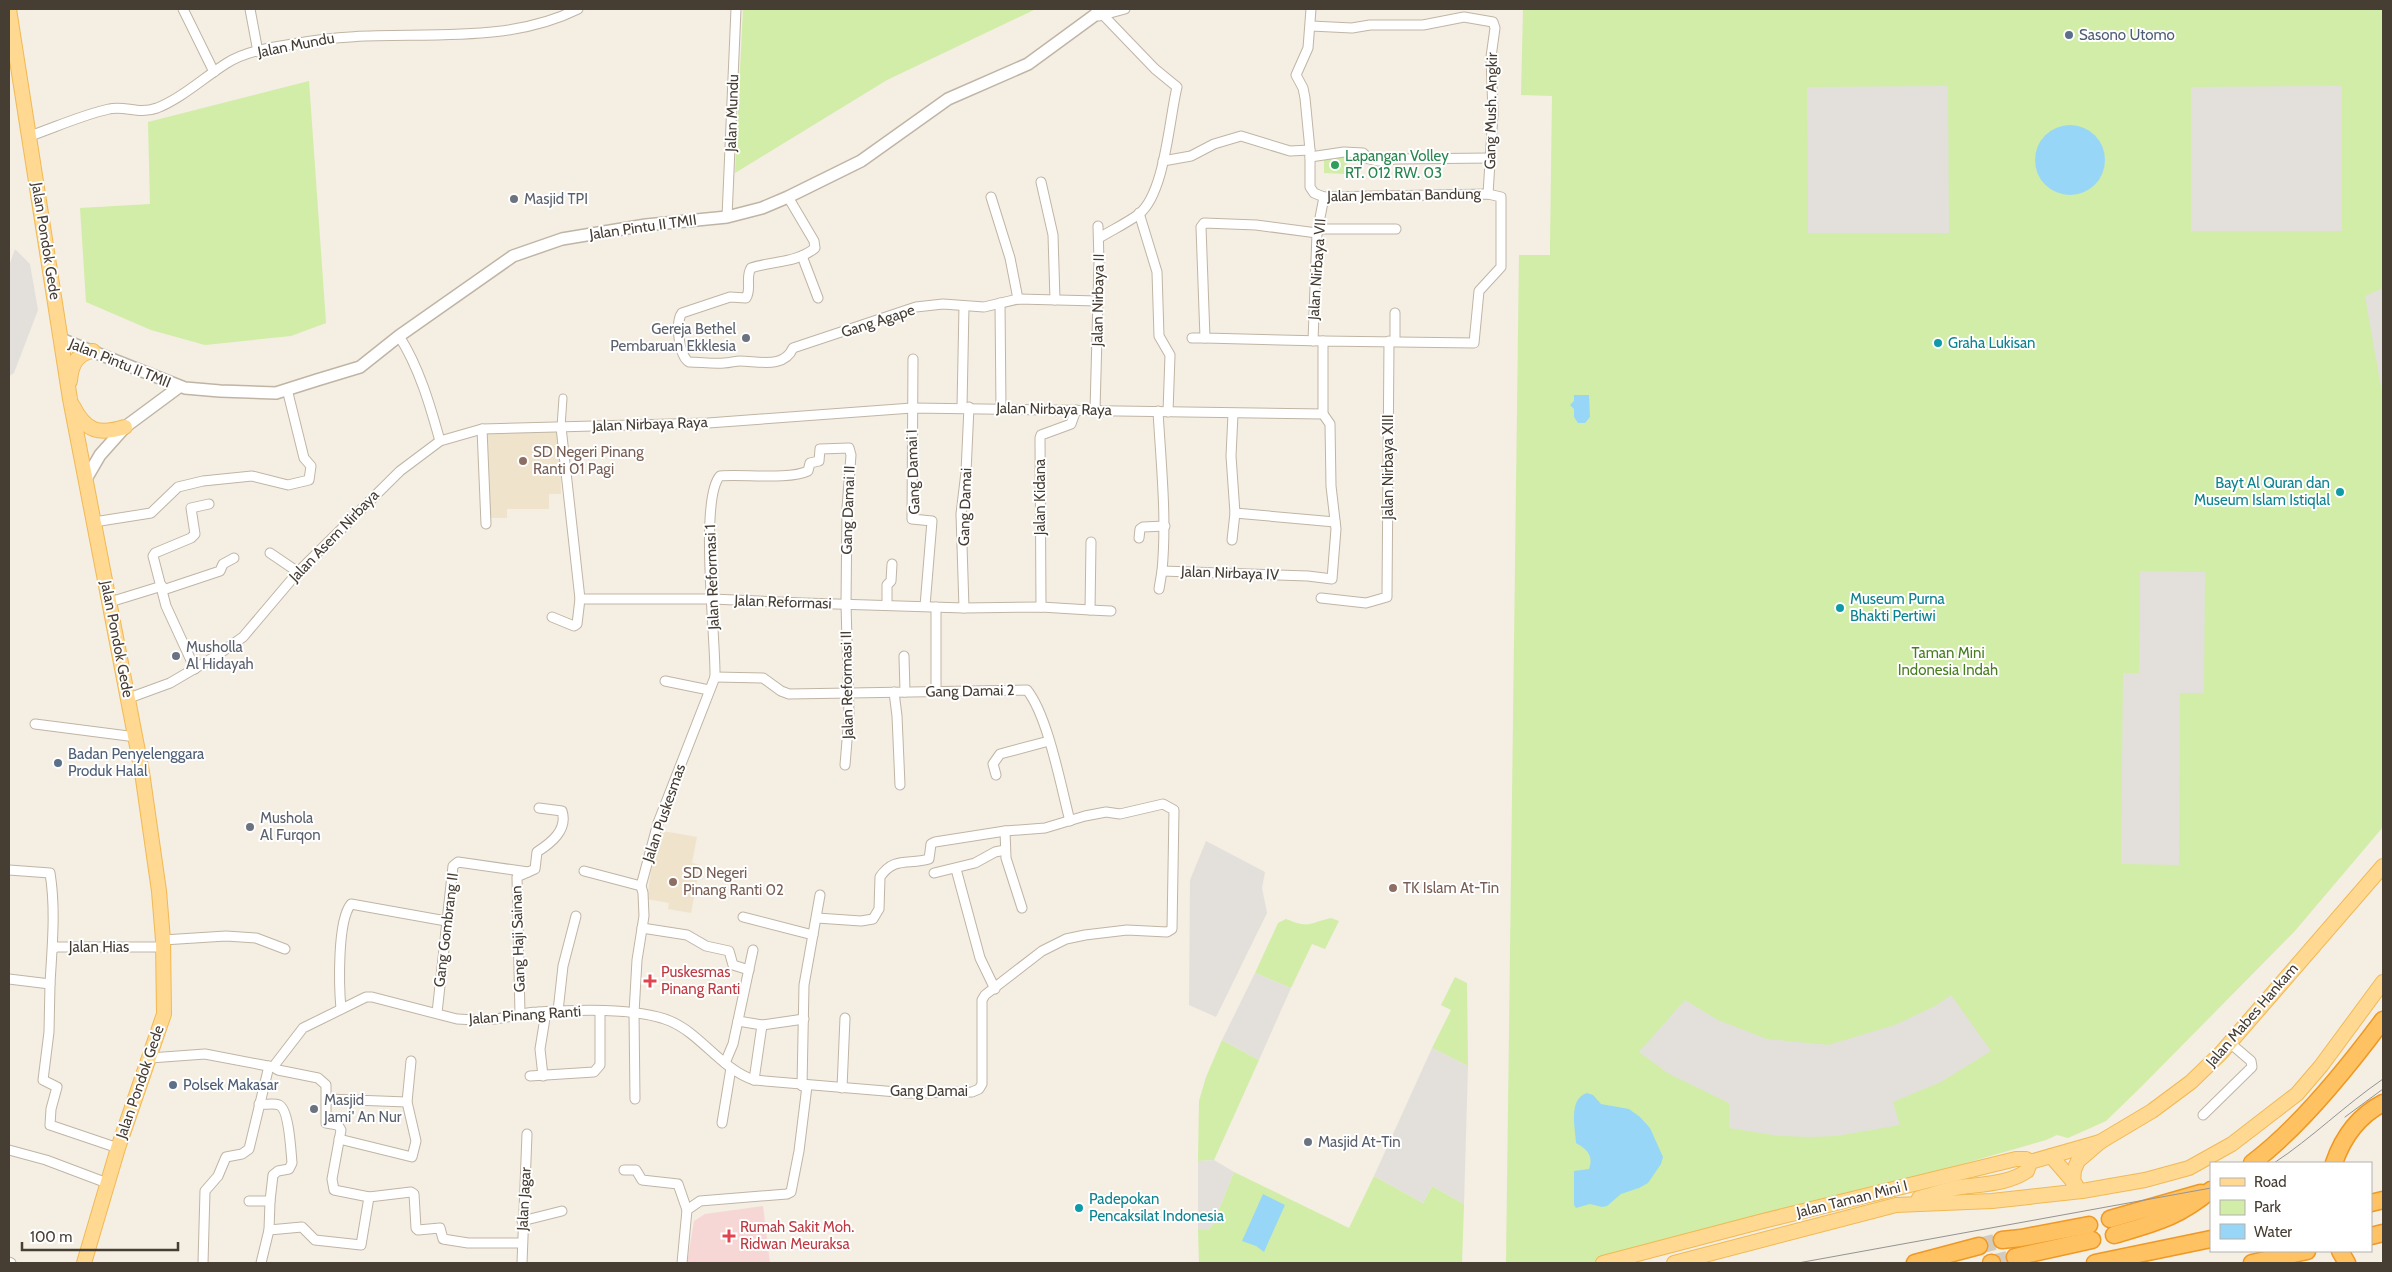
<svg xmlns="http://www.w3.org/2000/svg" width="2392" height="1272" font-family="Cabin,sans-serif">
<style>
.education{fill:#efe3cb}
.medical{fill:#f6d7d5}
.green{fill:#d1eda7}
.parking{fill:#e3e0dc}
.water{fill:#98d6f8}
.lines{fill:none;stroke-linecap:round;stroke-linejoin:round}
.motorway-tunnel{stroke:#d1cbc0;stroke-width:16;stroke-dasharray:16 8;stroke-linecap:butt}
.pedestrian-casing{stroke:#c0b5a5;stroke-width:9}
.minor-casing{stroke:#c0b5a5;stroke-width:11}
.tertiary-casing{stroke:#c0b5a5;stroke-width:14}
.primary-casing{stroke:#f1b954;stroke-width:16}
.motorway-casing{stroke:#ef9822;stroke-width:19}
.pedestrian{stroke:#fff;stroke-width:7}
.minor{stroke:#fff;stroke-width:9}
.tertiary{stroke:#fff;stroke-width:11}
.primary{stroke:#ffd991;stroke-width:14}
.motorway{stroke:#ffc263;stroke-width:16}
.tram{stroke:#949494;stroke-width:1}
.service-dot{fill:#5c6f8a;stroke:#fff;stroke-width:2}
.leisure-dot{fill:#2e9e5b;stroke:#fff;stroke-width:2}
.worship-dot{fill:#6b7280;stroke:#fff;stroke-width:2}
.culture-dot{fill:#0f9aa8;stroke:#fff;stroke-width:2}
.education-dot{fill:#8d6e63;stroke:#fff;stroke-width:2}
.health-dot{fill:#e0444e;stroke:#fff;stroke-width:2}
.labels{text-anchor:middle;stroke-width:4;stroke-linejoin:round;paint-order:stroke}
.service-label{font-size:15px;fill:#4e5e75;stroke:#fff;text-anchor:start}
.street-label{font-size:15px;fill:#463d33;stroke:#fff}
.leisure-label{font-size:15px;fill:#27864d;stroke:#fff;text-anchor:start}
.worship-label{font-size:15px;fill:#5b616d;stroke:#fff;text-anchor:start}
.culture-label{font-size:15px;fill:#0d838f;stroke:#fff;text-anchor:start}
.education-label{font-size:15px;fill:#785e54;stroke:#fff;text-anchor:start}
.park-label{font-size:15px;fill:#497e20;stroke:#fff}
.health-label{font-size:15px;fill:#be3a42;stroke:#fff;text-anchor:start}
</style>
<rect width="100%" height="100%" fill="#f4eee3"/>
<g class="education">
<polygon points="560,427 561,494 549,494 549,509 507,509 507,518 486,518 486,428"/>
<polygon points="657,830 697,837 692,863 700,865 691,913 668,909 669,903 647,899"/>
</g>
<polygon class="medical" points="763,1206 770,1263 687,1263 694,1221 705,1214"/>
<g class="green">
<polygon points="743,9 1036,9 887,80 735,173"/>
<polygon points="1523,9 2383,9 2383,827 2294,932 2141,1087 2106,1121 2068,1138 2057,1135 2046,1140 1910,1179 1595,1263 1506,1263 1519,255 1550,255 1550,247 1552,96 1521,95"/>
<polygon points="309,81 326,323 291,336 205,345 151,330 86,302 80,208 150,204 148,122"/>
<polygon points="1324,157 1347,158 1346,174 1324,173"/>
<path d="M1331,918L1339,921L1325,949L1312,944L1291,988L1255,973L1278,923L1286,919C1310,929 1309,923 1331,918Z"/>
<polygon points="1455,977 1467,983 1468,1066 1432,1048 1451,1010 1441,1005"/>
<polygon points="1222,1040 1259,1060 1214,1160 1198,1161 1199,1101 1206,1077"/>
<polygon points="1234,1172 1349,1228 1374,1176 1423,1203 1432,1186 1464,1204 1462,1263 1199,1263 1198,1230 1208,1230 1213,1224"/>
</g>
<g class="parking">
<polygon points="1948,86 1949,233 1808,233 1807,87"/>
<polygon points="2342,86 2342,231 2191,231 2191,87"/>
<polygon points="15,249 30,264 38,310 14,373 9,376 9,266"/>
<polygon points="2383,288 2383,399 2365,296"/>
<polygon points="2140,571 2205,572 2204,693 2180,693 2179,865 2121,864 2123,673 2139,673"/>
<polygon points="1206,841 1265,872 1262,888 1267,913 1216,1017 1189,1005 1190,880"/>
<polygon points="1255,973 1291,988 1259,1060 1222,1040"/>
<polygon points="1951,995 1991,1051 1941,1082 1893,1102 1900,1125 1836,1136 1812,1137 1779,1136 1729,1128 1729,1103 1669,1074 1639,1052 1685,1000 1718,1020 1767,1039 1828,1045 1895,1025 1937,1005"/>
<polygon points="1432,1048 1468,1066 1464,1204 1432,1186 1423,1203 1374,1176"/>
<polygon points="1214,1160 1234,1172 1213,1224 1208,1230 1198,1230 1198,1161"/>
</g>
<g class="water">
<circle cx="2070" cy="160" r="35"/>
<polygon points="1574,395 1589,395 1590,417 1585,423 1578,423 1574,417 1574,409 1570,405 1574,401"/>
<path d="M1587,1093L1593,1095L1601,1104L1629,1109L1640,1117L1650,1128L1663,1157L1661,1164L1648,1183L1639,1188L1621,1194L1607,1206L1602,1207L1590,1204L1576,1208L1574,1205V1171L1589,1169C1594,1156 1587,1149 1576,1143C1575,1127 1568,1099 1587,1093Z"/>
<polygon points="1263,1194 1285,1205 1264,1252 1256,1246 1242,1241"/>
</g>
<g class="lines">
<g class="motorway-tunnel">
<polyline points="1979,1246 2002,1240"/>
<polyline points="1992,1263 2015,1257"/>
</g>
<g class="pedestrian-casing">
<polyline id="pedestrian" points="561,427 563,398"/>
</g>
<g class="minor-casing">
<g id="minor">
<polyline points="183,9 214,72"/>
<polyline points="250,9 258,52"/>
<polyline points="1099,16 1125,9"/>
<polyline points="1311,26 1352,28 1370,25 1423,25 1464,17 1493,22 1495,28 1491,57 1493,114 1488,194"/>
<path d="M30,136C56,127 82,115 109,109C125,105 138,115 157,108C182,98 203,78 227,63C247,50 275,47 299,43C390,25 494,51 578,9"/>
<polyline points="1310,157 1344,152 1363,153 1369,159 1378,161 1395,159 1491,158"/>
<polyline points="1163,161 1191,156 1214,144 1241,136 1290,151 1310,150"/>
<polyline points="1041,182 1053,235 1055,300"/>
<path d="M788,197L814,241L815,248C797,263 772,261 751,268C745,278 752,289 746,298L730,297L682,313C675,322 679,356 689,362C700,362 713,364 724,363C730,363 735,361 740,361C758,361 784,369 793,348L916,307L943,304L984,307L1018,299L1098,301"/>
<polyline points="991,197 1010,258 1018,299"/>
<polyline points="1139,213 1157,272 1159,336 1170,355 1168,412"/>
<polyline points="727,217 736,9"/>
<polyline points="1318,229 1396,229"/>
<polyline points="1317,233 1256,225 1204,223 1201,227 1205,338 1323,341"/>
<path d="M1099,238C1112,230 1127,223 1139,214C1165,193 1169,120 1177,87L1155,69L1104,16"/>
<polyline points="802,256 818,298"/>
<polyline points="1000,303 1001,409"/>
<polyline points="1395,313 1395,341"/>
<path d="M399,336C419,367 430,405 440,441"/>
<polyline points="1192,338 1205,338"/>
<polyline points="1313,341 1317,233 1324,197"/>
<polyline points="913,359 912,519 932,521 925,606"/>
<polyline points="962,407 964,306"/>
<polyline points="1095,410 1099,262 1098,226"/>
<path d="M1158,411C1161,465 1167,517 1162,571L1308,576L1332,579L1336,529L1331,486L1330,424L1323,414"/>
<polyline points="1233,414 1231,456 1235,513 1335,522"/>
<polyline points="561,427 580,599 712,599 804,603 964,608 1041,607 1090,610 1091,542"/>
<polyline points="482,429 486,524"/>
<polyline points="94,522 151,513 178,487 203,481 252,476 288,485 309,480 311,466 304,458 287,389"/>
<polyline points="1139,538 1140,529 1143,527 1165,526"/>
<polyline points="1232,540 1235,513"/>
<polyline points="270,553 298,572"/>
<polyline points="1159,589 1162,571"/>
<polyline points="163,590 220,571 223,564 234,558"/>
<polyline points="1321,598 1366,603 1387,597 1389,341"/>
<polyline points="110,602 162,586"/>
<polyline points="887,605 887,585 891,581 892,564"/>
<polyline points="936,607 936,692"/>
<polyline points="1041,607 1040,438 1041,435 1071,424 1076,410"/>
<polyline points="964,608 961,514 966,472 969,407"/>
<polyline points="1090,610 1111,611"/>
<polyline points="552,617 574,626 577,624 580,599"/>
<polyline points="904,656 905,692"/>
<polyline points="195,669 166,606 153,556 155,553 191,538 195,534 191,508 209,504"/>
<path d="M715,677C716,641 699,498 720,476C743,474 789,480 808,471L810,463L819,461L820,449L849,448L851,455L847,508L846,604L849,716L845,765"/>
<path d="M715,677L763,678L781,691L789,694L1027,690C1048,716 1061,787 1070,821"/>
<polyline points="665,681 709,690"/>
<polyline points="894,692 897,716 900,785"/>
<polyline points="129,698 170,683 216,656 243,637 298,572 400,471 440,441 482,429 708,423 912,408 1323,414 1323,341 1474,343 1479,291 1501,267 1501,197 1488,194 1324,197 1314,193 1310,187 1310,150 1305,98 1303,88 1296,75 1308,48 1311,9"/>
<polyline points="35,724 136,737"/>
<polyline points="996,775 993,764 1000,754 1049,741"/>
<polyline points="1005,831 1006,858 1022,908"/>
<polyline points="956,869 980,958 995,989"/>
<path d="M9,870L50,873C56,910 52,947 50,984L9,979"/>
<polyline points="584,871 641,886"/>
<polyline points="934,873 975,863 995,852 1005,850"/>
<polyline points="743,917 813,935"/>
<polyline points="642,928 687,935 706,946 729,951 733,965 749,970"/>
<polyline points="163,940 226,936 256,938 285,949"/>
<polyline points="53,949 56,947 164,947"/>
<polyline points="50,984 49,1032 43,1080 57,1087 51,1109 50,1125 118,1148"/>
<path d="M341,1009C339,987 337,921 351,904L446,921"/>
<polyline points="558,1011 563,966 576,916"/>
<polyline points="437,1013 453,866 458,862 528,872"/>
<path d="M520,1015L517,877L535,869L537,852C551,843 568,830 562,811L539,808"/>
<polyline points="738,1021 762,1025 804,1019"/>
<path d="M150,1058L205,1054L273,1067L303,1028L366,997H372L457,1019C470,1020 483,1020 495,1019C509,1018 523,1012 537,1012C573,1010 637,1007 670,1021C701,1034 721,1069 754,1080L909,1093L972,1092L979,1089L982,1084V1000L985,995L1042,951L1066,939L1085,935L1127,930L1167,932L1172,929L1174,810L1163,804L1120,814L1106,812L1085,816L1045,828L1005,831L935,842L931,844L929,859C909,865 894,856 880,877L879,909L873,919L861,921L817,918"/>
<polyline points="725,1063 733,1044 753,950"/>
<polyline points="273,1067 278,1070 318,1078 326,1085 326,1123 338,1125 341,1130 332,1179 334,1190 369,1197 411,1192 414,1194 416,1228 418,1230 440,1228 443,1239 468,1243 522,1243"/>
<polyline points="530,1076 594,1072 600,1065 600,1011"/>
<polyline points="543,1076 540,1049 546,1012"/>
<polyline points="754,1080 762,1025"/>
<polyline points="802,1086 804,985 820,895"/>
<polyline points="842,1088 845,1018"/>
<polyline points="327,1099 407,1102"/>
<polyline points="635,1099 634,1013 637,960 644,916 643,893 641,886 658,823 715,677"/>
<path d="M259,1104C265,1105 274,1103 279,1105C289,1109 291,1152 292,1163L289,1169L278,1171L273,1175L270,1201L269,1230L261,1263"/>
<polyline points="2203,1115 2252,1067 2251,1061 2230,1043"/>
<polyline points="722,1123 731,1068"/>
<polyline points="339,1139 412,1157 416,1141 407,1102 411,1061"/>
<polyline points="9,1150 46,1160 107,1183"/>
<polyline points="624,1170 636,1170 642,1180 678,1184 687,1210"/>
<polyline points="249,1201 270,1201"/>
<polyline points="522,1221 562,1211"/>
<polyline points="269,1230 302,1227 315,1240 361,1245 369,1197"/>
<polyline points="9,1262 11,1263"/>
<polyline points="203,1263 205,1191 218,1176 226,1157 242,1154 249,1149 269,1066"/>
<polyline points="522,1263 527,1134"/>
<polyline points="682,1263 687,1210 700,1201 787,1194 791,1192 799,1151 807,1086"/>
</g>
</g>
<g class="tertiary-casing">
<g id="tertiary">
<polyline points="61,339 185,388 220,391 276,393 317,380 360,367 399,336 513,256 562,239 646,225 727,217 762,208 788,197 861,161 948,99 1028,64 1095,15 1099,9"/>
<polyline points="86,479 100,455 125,427 179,387"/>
</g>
</g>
<g class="primary-casing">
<g id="primary">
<polyline points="9,9 70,399 142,772 159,891 163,940 164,1014 118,1148 84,1263"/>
<path d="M70,381C71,365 77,353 93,351"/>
<path d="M73,406C86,432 99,435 125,427"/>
<polyline points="2051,1156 2076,1185"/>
<polyline points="2073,1183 2074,1170 2078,1161 2100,1142 2152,1111 2191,1082 2221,1053 2383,866"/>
<path d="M1919,1198C1933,1195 1947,1189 1961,1187C1983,1184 2008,1184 2027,1171L2030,1162"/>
<polyline points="1603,1263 1763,1221 2016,1159 2026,1159 2030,1162 2100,1142"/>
<polyline points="1674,1263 1896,1205 1992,1201 2082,1191 2145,1180 2189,1168 2232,1144 2297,1094 2321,1066 2383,982"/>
</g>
</g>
<g class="motorway-casing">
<g id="motorway">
<path d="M2252,1163C2299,1128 2348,1067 2383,1020"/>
<path d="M2334,1163C2343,1137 2358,1116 2383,1103"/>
<polyline points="2371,1203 2383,1200"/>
<polyline points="2110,1219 2201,1193"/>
<path d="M2114,1235C2154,1223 2178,1218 2211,1190"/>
<polyline points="2371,1236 2383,1233"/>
<polyline points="2002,1240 2021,1238 2089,1225"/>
<polyline points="2340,1251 2347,1263"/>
<polyline points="2015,1257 2092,1240"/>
<polyline points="1915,1263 1979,1246"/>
<polyline points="1991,1263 1992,1263"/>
<polyline points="2095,1263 2211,1239"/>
<polyline points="2252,1263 2307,1251"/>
</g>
</g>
<use href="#pedestrian" class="pedestrian"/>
<use href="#minor" class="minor"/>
<use href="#tertiary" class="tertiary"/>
<use href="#primary" class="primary"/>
<use href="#motorway" class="motorway"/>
<g class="tram">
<polyline points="2345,1117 2383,1089"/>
<path d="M2274,1163C2312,1138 2345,1105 2383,1079"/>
<polyline points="1798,1263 2211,1188"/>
</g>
</g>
<g class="service-dot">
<circle cx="2069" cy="35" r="5"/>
<circle cx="58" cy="763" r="5"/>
<circle cx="173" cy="1085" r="5"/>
</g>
<circle class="leisure-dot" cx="1335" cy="165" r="5"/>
<g class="worship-dot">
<circle cx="514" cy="199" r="5"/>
<circle cx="746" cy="338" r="5"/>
<circle cx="176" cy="656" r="5"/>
<circle cx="250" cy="827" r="5"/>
<circle cx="314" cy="1109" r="5"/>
<circle cx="1308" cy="1142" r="5"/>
</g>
<g class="culture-dot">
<circle cx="1938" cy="343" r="5"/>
<circle cx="2340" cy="492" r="5"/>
<circle cx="1840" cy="608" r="5"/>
<circle cx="1079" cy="1208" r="5"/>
</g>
<g class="education-dot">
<circle cx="523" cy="461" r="5"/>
<circle cx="673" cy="882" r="5"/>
<circle cx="1393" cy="888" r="5"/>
</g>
<g class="health-dot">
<path d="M647.5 973.5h5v5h5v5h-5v5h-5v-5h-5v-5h5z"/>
<path d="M726.5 1228.5h5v5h5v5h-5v5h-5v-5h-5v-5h5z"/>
</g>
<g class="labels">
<g class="service-label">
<text x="2079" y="40">Sasono Utomo</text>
<text x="68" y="759">Badan Penyelenggara<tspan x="68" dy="17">Produk Halal</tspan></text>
<text x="183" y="1090">Polsek Makasar</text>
</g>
<g class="street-label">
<text transform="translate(296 45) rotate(-11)" y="5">Jalan Mundu</text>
<text transform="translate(1491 111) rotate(-89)" y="5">Gang Mush. Angkir</text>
<text transform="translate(732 113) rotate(-88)" y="5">Jalan Mundu</text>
<text transform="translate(1404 195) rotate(-1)" y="5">Jalan Jembatan Bandung</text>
<text transform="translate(643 227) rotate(-8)" y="5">Jalan Pintu II TMII</text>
<text transform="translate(46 241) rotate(81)" y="5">Jalan Pondok Gede</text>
<text transform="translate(1317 269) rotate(-86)" y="5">Jalan Nirbaya VII</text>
<text transform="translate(1098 300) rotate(-89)" y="5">Jalan Nirbaya II</text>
<text transform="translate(878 321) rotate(-18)" y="5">Gang Agape</text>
<text transform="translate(120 363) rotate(22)" y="5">Jalan Pintu II TMII</text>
<text transform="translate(1054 409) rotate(1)" y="5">Jalan Nirbaya Raya</text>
<text transform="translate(650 424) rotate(-2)" y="5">Jalan Nirbaya Raya</text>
<text transform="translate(1388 467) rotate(-90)" y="5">Jalan Nirbaya XIII</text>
<text transform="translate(913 472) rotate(-92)" y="5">Gang Damai I</text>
<text transform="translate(1040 497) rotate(-90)" y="5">Jalan Kidana</text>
<text transform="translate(965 507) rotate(-88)" y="5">Gang Damai</text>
<text transform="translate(848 510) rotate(-88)" y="5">Gang Damai II</text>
<text transform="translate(334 536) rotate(-46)" y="5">Jalan Asem Nirbaya</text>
<text transform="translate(1230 573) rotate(2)" y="5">Jalan Nirbaya IV</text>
<text transform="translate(712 577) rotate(-92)" y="5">Jalan Reformasi 1</text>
<text transform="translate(783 602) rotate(2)" y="5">Jalan Reformasi</text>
<text transform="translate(117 639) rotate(79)" y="5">Jalan Pondok Gede</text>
<text transform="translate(847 685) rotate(-91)" y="5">Jalan Reformasi II</text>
<text transform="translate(970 691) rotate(-1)" y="5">Gang Damai 2</text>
<text transform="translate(664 813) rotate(-71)" y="5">Jalan Puskesmas</text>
<text transform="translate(446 930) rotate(-83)" y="5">Gang Gombrang II</text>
<text transform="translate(518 939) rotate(-92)" y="5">Gang Haji Sainan</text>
<text x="99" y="952">Jalan Hias</text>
<text transform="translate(525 1015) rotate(-4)" y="5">Jalan Pinang Ranti</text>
<text transform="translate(2252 1015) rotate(-49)" y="5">Jalan Mabes Hankam</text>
<text transform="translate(140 1082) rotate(-71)" y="5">Jalan Pondok Gede</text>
<text x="929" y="1096">Gang Damai</text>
<text transform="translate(524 1199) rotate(-87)" y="5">Jalan Jagar</text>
<text transform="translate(1852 1199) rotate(-14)" y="5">Jalan Taman Mini I</text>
</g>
<g class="leisure-label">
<text x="1345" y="161">Lapangan Volley<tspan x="1345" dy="17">RT. 012 RW. 03</tspan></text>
</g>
<g class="worship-label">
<text x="524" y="204">Masjid TPI</text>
<text x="736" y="334" text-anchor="end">Gereja Bethel<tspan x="736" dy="17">Pembaruan Ekklesia</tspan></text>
<text x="186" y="652">Musholla<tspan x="186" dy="17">Al Hidayah</tspan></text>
<text x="260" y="823">Mushola<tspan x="260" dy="17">Al Furqon</tspan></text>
<text x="324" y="1105">Masjid<tspan x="324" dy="17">Jami' An Nur</tspan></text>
<text x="1318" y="1147">Masjid At-Tin</text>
</g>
<g class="culture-label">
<text x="1948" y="348">Graha Lukisan</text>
<text x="2330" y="488" text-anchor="end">Bayt Al Quran dan<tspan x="2330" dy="17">Museum Islam Istiqlal</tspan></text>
<text x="1850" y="604">Museum Purna<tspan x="1850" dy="17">Bhakti Pertiwi</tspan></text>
<text x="1089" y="1204">Padepokan<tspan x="1089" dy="17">Pencaksilat Indonesia</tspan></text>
</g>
<g class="education-label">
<text x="533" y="457">SD Negeri Pinang<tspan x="533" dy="17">Ranti 01 Pagi</tspan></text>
<text x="683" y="878">SD Negeri<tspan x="683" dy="17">Pinang Ranti 02</tspan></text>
<text x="1403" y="893">TK Islam At-Tin</text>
</g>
<g class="park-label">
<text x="1948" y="658">Taman Mini<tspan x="1948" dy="17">Indonesia Indah</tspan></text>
</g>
<g class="health-label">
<text x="661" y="977">Puskesmas<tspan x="661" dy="17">Pinang Ranti</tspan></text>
<text x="740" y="1232">Rumah Sakit Moh.<tspan x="740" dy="17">Ridwan Meuraksa</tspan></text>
</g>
</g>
<rect width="2392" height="1272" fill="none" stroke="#463d33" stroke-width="20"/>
<rect x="2210" y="1162" width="162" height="90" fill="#ffffff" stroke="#b5b1ad"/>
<rect x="2220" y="1178" width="25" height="8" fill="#ffd991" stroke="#b5b1ad"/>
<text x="2254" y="1187" font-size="15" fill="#463d33">Road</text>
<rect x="2220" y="1200" width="25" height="15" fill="#d1eda7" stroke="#b5b1ad"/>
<text x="2254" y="1212" font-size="15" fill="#463d33">Park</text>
<rect x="2220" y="1224" width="25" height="15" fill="#98d6f8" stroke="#b5b1ad"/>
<text x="2254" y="1237" font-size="15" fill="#463d33">Water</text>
<path d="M22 1242v8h156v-8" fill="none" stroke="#463d33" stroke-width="2.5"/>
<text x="30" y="1242" font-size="15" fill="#463d33" stroke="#ffffff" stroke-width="4" paint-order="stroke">100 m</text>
</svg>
